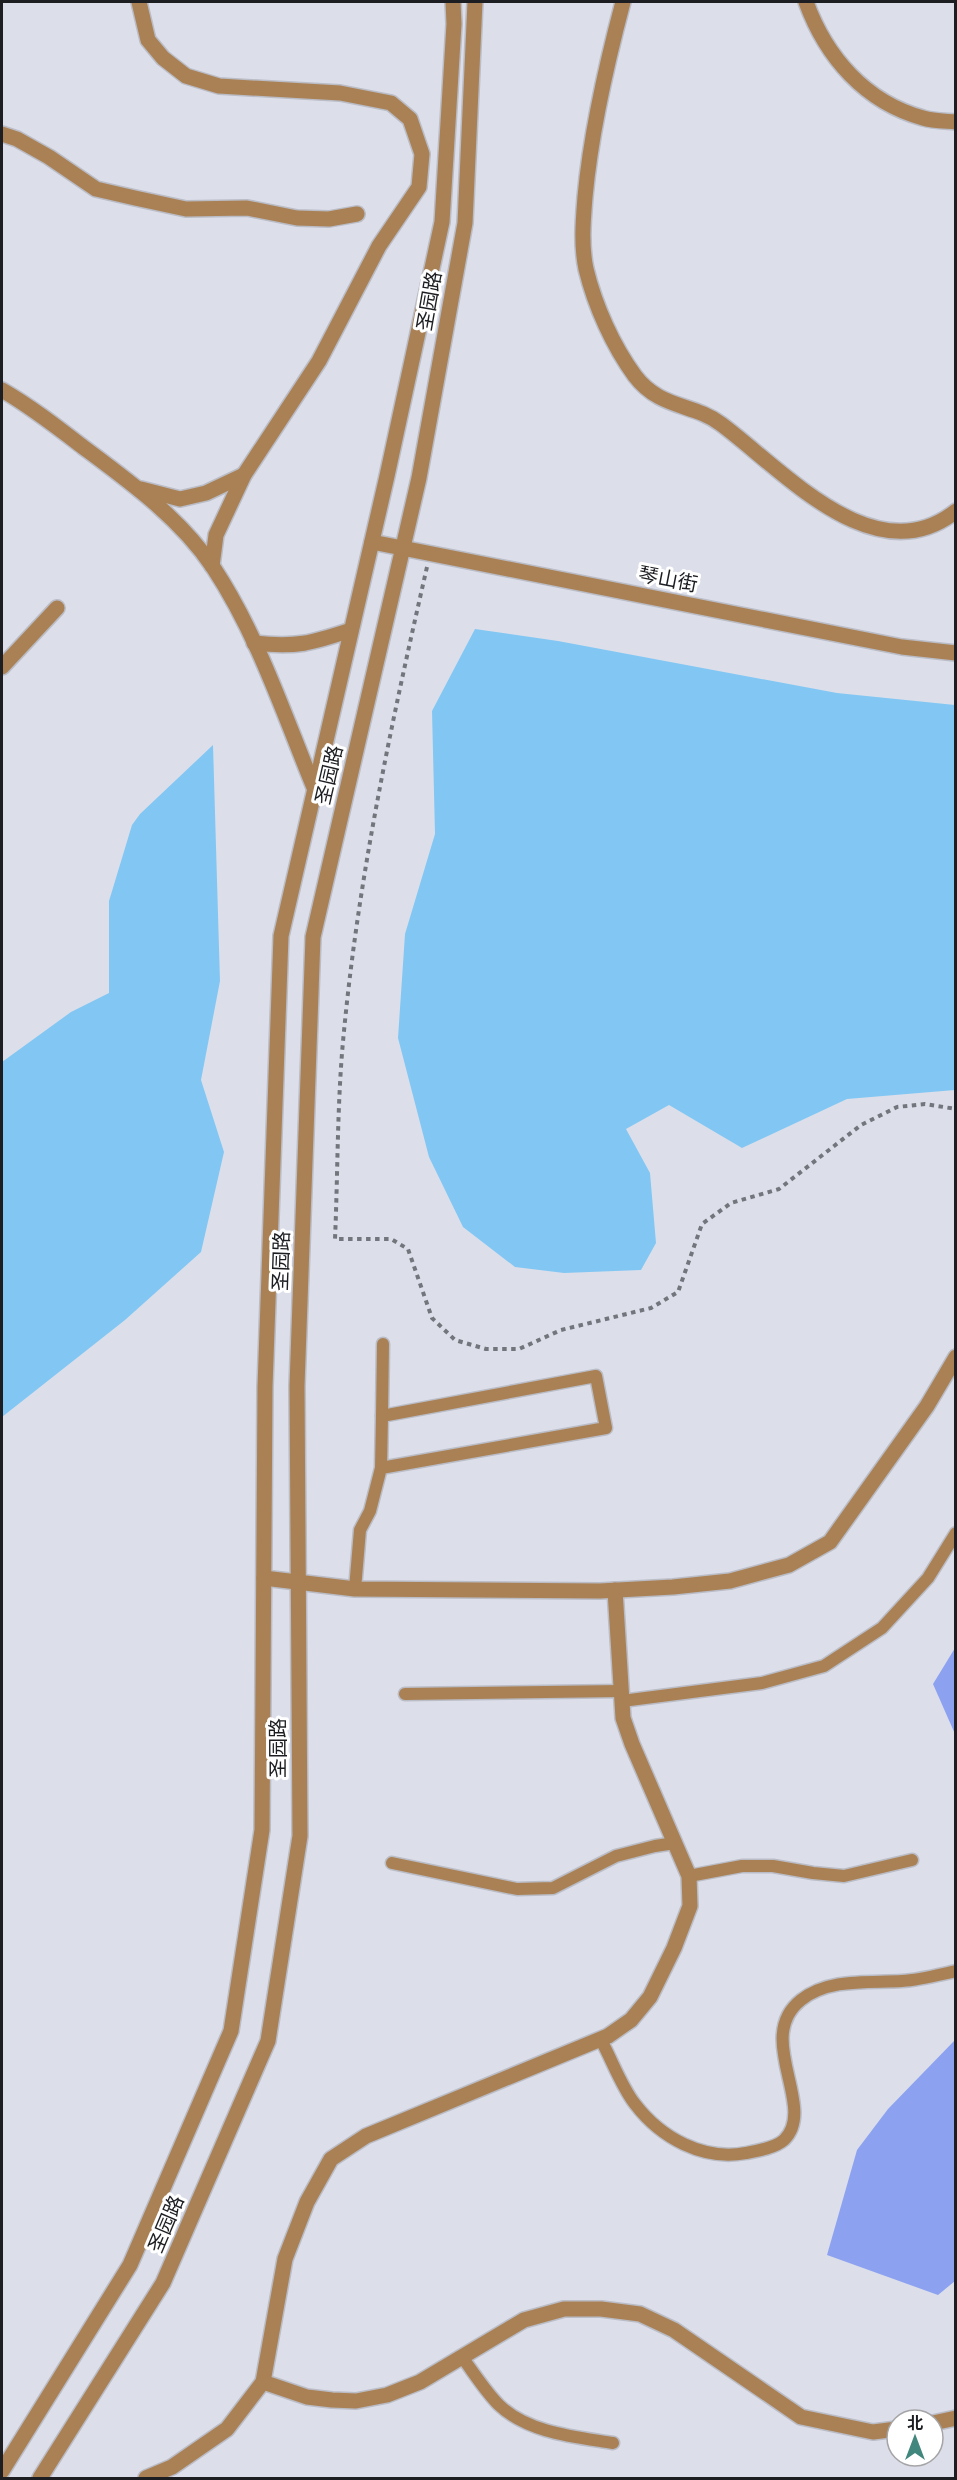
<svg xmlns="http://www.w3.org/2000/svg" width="957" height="2480" font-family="'Roboto Condensed','Noto Sans SC',sans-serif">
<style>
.forest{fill:#8ca2f0}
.water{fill:#82c7f3}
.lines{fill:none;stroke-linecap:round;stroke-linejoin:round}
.service-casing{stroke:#babcc6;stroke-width:15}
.minor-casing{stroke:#babcc6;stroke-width:18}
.tertiary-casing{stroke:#babcc6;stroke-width:18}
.path{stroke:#73757c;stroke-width:4;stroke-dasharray:4.5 4.5;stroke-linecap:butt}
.service{stroke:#aa8154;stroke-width:12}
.minor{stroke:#aa8154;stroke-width:15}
.tertiary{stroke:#aa8154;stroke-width:15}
.labels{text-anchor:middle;stroke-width:6;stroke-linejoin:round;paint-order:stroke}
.street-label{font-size:20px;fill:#1d1e22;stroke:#fff}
</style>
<rect width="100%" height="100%" fill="#dcdfea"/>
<g class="forest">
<polygon points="955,1648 955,1734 933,1684"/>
<polygon points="955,2040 955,2281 938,2295 827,2255 857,2150 888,2109"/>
</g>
<g class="water">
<polygon points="475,629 558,641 837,693 955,705 955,1090 847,1099 742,1148 669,1105 626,1129 650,1173 656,1243 641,1270 564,1273 515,1267 463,1227 429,1157 398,1038 405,934 435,834 432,711"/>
<polygon points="213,745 220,981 201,1080 224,1152 201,1252 125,1320 2,1417 2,1062 71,1012 109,993 109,901 132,825 140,814"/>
</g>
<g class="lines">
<g class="service-casing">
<g id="service">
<polyline points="382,1416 383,1344"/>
<polyline points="355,1589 360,1530 370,1511 381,1468 606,1428 596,1376 382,1416 381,1468"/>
<polyline points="405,1694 621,1691"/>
<polyline points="622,1701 762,1683 824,1666 882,1628 928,1578 956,1533"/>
<polyline points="392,1863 517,1889 553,1888 616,1856 655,1846 675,1843"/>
<polyline points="689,1876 742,1866 773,1866 813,1873 844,1876 912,1860"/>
<path d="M601,2040C612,2060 621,2086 635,2104C661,2138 703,2161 746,2153C757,2151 775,2148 784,2140C818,2107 753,2038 801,2000C829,1978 868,1983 902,1981C920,1980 938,1975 956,1971"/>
<path d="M462,2357C474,2373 485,2391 499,2405C528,2433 576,2437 613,2443"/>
</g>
</g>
<g class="minor-casing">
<g id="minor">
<polyline points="139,2 148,40 163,58 186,76 219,86 340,93 391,103 410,119 422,154 419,187 379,246 319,361 244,475 216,535 212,566"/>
<path d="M623,2C606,66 591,131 585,197C583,222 581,245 586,269C595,306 613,346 635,376C660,409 693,403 721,424C782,469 875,576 956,511"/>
<path d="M806,2C826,57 865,102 923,118C933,121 945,121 956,122"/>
<polyline points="2,134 17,139 49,157 96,189 135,198 186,209 247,208 297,218 329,219 357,214"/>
<path d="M2,390C30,406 57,427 83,447C130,482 180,518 213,567C258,635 284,715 315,790"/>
<polyline points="141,489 180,499 206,493 244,475"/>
<path d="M254,643C296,648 312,643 351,630"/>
<polyline points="2,667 57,608"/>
<polyline points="264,1578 355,1589 600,1591 673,1587 730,1581 789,1565 830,1542 927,1406 956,1357"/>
<polyline points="263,2382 285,2259 307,2202 331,2159 366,2136 608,2036 631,2020 650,1997 674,1948 690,1906 689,1876 632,1744 623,1718 615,1590"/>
<polyline points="933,2423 956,2418"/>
<polyline points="146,2478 172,2467 227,2429 263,2382 307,2397 332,2400 356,2401 387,2395 420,2382 524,2320 564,2309 601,2309 640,2314 674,2330 801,2417 873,2432 897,2429"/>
</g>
</g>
<g class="tertiary-casing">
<g id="tertiary">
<polyline points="372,542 902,647 956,653"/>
<polyline points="2,2471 130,2265 231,2031 262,1830 265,1387 281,936 387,476 442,222 454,24 453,2"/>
<polyline points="40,2478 163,2283 268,2041 300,1836 297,1386 313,937 419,478 465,223 475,2"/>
</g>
</g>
<path class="path" d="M427,567C392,720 359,874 344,1031C337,1100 338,1170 335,1239H391L408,1249L432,1318L455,1340L486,1349H519L561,1330L651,1308L678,1292L702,1224L731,1203L779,1189L861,1125L897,1107L925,1104L956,1109"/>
<use href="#service" class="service"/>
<use href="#minor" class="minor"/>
<use href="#tertiary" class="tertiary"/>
</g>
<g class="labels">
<g class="street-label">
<text transform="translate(429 301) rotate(-80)" y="7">圣园路</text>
<text transform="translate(668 579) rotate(11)" y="7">琴山街</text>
<text transform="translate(329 775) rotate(-77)" y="7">圣园路</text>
<text transform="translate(281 1261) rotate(-88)" y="7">圣园路</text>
<text transform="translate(278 1748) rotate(-90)" y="7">圣园路</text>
<text transform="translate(166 2224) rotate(-67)" y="7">圣园路</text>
</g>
</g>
<rect width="957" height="2480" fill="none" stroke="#1d1e22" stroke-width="6"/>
<g transform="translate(915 2438)"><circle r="28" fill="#ffffff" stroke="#a5a5a7" stroke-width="1.5"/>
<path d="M0-4.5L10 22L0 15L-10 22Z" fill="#42877d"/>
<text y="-9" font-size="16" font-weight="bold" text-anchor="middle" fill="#1d1e22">北</text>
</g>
</svg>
